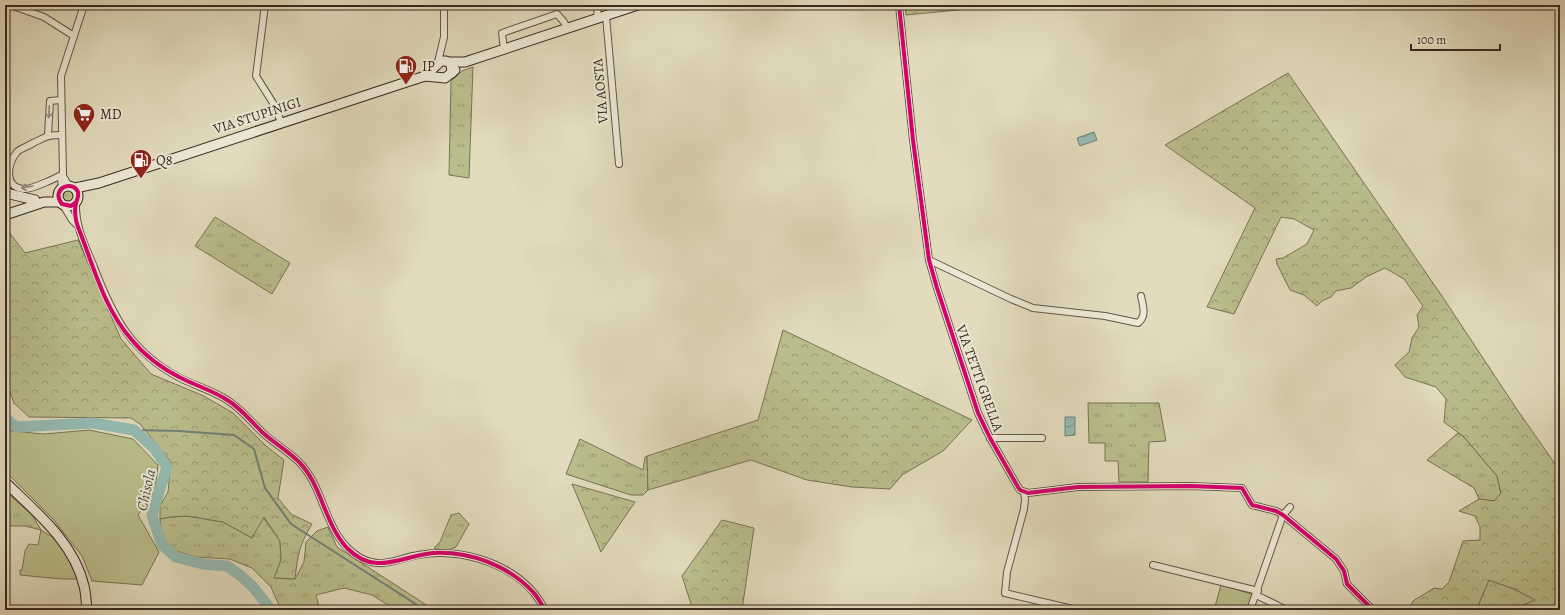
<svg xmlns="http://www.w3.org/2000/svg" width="1565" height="615" font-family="Alegreya,serif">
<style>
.grass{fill:url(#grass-tufts);stroke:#7a7357}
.forest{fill:url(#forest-crowns);stroke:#7a7357}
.park{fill:#babe8c;stroke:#7a7357}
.water{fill:url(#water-waves);stroke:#708078}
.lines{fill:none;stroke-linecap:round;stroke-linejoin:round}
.stream{stroke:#708078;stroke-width:2}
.river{stroke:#95bbb2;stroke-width:11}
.street-casing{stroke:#635549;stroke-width:8}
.secondary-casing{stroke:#392822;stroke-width:11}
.street{stroke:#ece8d4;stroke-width:6}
.secondary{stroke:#ece8d4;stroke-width:9}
.cycleway-casing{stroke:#ece8d4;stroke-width:6}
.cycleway{stroke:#d6006c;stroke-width:4}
.oneway{stroke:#92887b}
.labels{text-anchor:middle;stroke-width:4;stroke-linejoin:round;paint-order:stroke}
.poi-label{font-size:14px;fill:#392822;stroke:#ece8d4;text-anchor:start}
.street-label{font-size:14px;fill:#392822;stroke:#ece8d4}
.water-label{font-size:15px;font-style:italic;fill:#504d46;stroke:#ece8d4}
</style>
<defs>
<pattern id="grass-tufts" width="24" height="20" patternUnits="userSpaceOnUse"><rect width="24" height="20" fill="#babe8c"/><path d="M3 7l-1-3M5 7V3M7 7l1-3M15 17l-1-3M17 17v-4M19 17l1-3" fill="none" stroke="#989a72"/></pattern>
<pattern id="forest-crowns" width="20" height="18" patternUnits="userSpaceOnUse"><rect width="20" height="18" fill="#babe8c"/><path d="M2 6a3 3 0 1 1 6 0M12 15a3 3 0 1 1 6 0" fill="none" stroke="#989a72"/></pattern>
<pattern id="water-waves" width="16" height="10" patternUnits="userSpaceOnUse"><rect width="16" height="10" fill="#95bbb2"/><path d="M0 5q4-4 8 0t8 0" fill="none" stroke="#7b9890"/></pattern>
</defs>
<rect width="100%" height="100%" fill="#e2dbbd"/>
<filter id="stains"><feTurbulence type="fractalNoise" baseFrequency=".005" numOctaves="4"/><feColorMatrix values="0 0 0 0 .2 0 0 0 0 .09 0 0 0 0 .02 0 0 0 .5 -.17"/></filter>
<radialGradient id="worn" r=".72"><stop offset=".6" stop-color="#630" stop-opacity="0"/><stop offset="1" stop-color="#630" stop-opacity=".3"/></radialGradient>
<g class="grass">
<polygon points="473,67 469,178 449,175 451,81 462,71"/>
<circle cx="68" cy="196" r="5.5"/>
<polygon points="215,217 290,263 272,294 195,246"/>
<polygon points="1088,403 1159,403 1166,441 1149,442 1148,482 1119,482 1118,461 1105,461 1105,443 1089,443"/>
<polygon points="1458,433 1464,437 1497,476 1501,494 1494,501 1479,499 1474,488 1427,460"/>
<polygon points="580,439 643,470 645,457 647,456 648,490 643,495 631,495 566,474"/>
<polygon points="5,491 32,515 41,530 25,526 5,526"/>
<polygon points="459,513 469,524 456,547 447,551 434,548 440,542 451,515"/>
<polygon points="187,516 223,522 252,538 263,517 280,541 281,560 275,578 295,579 304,562 306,542 317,531 328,527 337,547 434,610 396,610 372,595 344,588 316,595 320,610 281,610 271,587 252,568 230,559 196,557 170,549 162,533 160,519 170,517"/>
<polygon points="1489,580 1514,589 1536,600 1511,610 1478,610 1480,601"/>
</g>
<g class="forest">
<polygon points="905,5 996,5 989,7 906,15"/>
<polygon points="1288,73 1444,299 1516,408 1560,471 1560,610 1511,610 1535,600 1514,589 1489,580 1480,601 1478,610 1409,610 1413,601 1434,588 1442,589 1449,582 1463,541 1480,540 1480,527 1475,516 1459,511 1479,499 1494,501 1501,493 1497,476 1464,437 1444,422 1446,399 1436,387 1405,377 1395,365 1409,352 1412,338 1419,327 1417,315 1423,306 1404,279 1385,268 1366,277 1351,288 1336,291 1331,297 1322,301 1317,306 1304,295 1290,290 1277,264 1276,259 1283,258 1307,244 1314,230 1294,219 1281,217 1234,314 1207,307 1255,208 1165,145"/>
<path d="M5,227L25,253L78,240L121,339L151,374L204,396L233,413L266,446L284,460L278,498L291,514L312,524C299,546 298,554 295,579L274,578L281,560L280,541L264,517L252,538L223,522L187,516L170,517L160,519V506L168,492L171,462L140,424L131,418L29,417L14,403L5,379Z"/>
<polygon points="783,330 972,420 943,451 902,475 890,489 852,487 807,480 751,460 648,490 647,456 758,420"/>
<polygon points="572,484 635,502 601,552"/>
<polygon points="722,520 754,528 742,610 693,610 682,576"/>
</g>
<g class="park">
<polygon points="5,425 12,431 44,434 89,430 133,439 158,465 155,491 138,515 159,552 142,585 92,581 82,556 53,519 5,471"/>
<polygon points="41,530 57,540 71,562 78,579 61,579 20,575 20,570 22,570 25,551 29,544 38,545"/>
<polygon points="1221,585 1252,594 1247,610 1214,610"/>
</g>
<g class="water">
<polygon points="1094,132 1097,140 1080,146 1077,138"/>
<polygon points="1065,417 1075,417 1075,435 1065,436"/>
</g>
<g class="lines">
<g class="stream">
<polyline points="134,430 179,431 234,435 254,449 265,488 291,524 425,610"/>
<polyline points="5,431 11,423"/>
</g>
<polyline class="river" points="5,417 11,423 17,427 93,423 134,430 154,448 167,467 152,515 162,545 176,557 203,564 227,566 240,575 254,588 271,610"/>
<g class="street-casing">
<g id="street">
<polyline points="10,5 44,17 74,36"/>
<polyline points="265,5 256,76 273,103 281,122"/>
<polyline points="899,5 913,140 929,260 937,288 978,413 990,438 1018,487 1020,490 1028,493 1078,487 1191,486 1242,488 1252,505 1276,511 1283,515 1336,559 1344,571 1347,584 1373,610"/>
<polyline points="606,16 619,164"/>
<polyline points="597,18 598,5"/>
<polyline points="504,49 502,33 557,14 564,22 567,28"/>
<polyline points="438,62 444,37 444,5"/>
<polyline points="48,135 50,101 61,100"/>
<path d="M62,135C47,135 46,137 33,143C29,146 21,148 17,152C8,163 3,187 23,189C31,190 56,178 63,174"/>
<polyline points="63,176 69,186"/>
<polyline points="62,188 61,179 63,174 61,76 84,5"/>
<path d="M76,202C75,227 85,245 94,267C113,317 131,352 180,378C194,385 210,390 224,398C240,407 249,420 262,432C273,443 288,451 299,462C326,489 324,536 359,557C382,570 395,559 418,555C458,548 507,561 534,593C538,598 542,604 545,610"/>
<polyline points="63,205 72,220 77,225"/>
<path d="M929,260L1011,299L1033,308L1105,316L1138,323C1147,316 1143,306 1141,296"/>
<polyline points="990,438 1042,438"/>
<polyline points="1024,492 1025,499 1024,509 1007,572 1005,593 1077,610"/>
<polyline points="1153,565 1258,591"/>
<polyline points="1256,595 1287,610"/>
<polyline points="1250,610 1283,515 1290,507"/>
</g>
</g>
<g class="secondary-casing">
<g id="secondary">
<polyline points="449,62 465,62 638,5"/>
<polyline points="425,76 445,78 455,70"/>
<circle cx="68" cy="196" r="10"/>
<polyline points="75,188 99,183 425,76 441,61 446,61 451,64 452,73"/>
<polyline points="5,191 10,194 35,200"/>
<polyline points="5,215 44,202 60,202"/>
<path d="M5,482C35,511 74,542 84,586C86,593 86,602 87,610"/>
</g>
</g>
<use href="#street" class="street"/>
<use href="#secondary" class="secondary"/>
<g class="cycleway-casing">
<g id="cycleway">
<polyline points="899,5 913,140 929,260 937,288 978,413 990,438 1018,487 1020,490 1028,493 1078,487 1191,486 1242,488 1252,505 1276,511 1283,515 1336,559 1344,571 1347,584 1373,610"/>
<path d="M76,202L71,206L62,204C50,189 72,179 78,192C79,197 77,199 76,203C74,212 76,223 80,232C94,268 105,310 132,340C145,356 163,369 181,378C195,385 210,390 224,398C240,407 250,420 262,432C274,443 288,451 299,462C322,485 324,523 347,548C375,577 401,556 433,553C469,551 508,565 533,592C538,597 541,604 545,610"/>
</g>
</g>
<use href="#cycleway" class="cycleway"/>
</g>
<defs><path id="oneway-shaft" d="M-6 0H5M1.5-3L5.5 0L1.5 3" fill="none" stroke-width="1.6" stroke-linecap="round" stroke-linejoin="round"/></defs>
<g class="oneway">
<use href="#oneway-shaft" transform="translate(49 112) rotate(92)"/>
<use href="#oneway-shaft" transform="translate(27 187) rotate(170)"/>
</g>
<defs>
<g id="fuel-pin" transform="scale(1.15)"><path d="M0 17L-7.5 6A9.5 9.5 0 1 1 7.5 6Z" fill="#8f2418" stroke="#ece8d4"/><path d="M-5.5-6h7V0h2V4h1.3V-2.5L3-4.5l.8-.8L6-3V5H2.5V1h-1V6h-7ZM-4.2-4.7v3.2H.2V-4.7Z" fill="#fff"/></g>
<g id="supermarket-pin" transform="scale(1.15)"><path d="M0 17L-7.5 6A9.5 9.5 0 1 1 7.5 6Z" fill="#8f2418" stroke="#ece8d4"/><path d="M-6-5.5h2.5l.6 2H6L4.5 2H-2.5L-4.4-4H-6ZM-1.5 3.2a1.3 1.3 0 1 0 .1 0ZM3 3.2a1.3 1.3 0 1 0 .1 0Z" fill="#fff"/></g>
</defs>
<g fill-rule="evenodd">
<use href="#fuel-pin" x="406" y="66"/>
<use href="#supermarket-pin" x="84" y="114"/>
<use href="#fuel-pin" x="141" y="160"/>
</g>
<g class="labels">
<g class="poi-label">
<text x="422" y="71">IP</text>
<text x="100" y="119">MD</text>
<text x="156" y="165">Q8</text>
</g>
<g class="street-label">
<text transform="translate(600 91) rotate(-95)" y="5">VIA AOSTA</text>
<text transform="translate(257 115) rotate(-18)" y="5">VIA STUPINIGI</text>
<text transform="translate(980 378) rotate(70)" y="5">VIA TETTI GRELLA</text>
</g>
<g class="water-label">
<text transform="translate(146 490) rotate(-77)" y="5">Chisola</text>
</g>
</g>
<rect width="1565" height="615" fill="none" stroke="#e2dbbd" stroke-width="20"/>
<rect x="6" y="6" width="1553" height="603" fill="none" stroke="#392822" stroke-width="2"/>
<rect x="10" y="10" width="1545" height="595" fill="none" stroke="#392822"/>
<path d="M1411 44v6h89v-6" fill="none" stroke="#392822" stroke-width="2"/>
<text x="1417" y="44" font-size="12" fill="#392822" stroke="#ece8d4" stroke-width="3" paint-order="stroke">100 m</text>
<rect width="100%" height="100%" filter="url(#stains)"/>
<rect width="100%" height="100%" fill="url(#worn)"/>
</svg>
